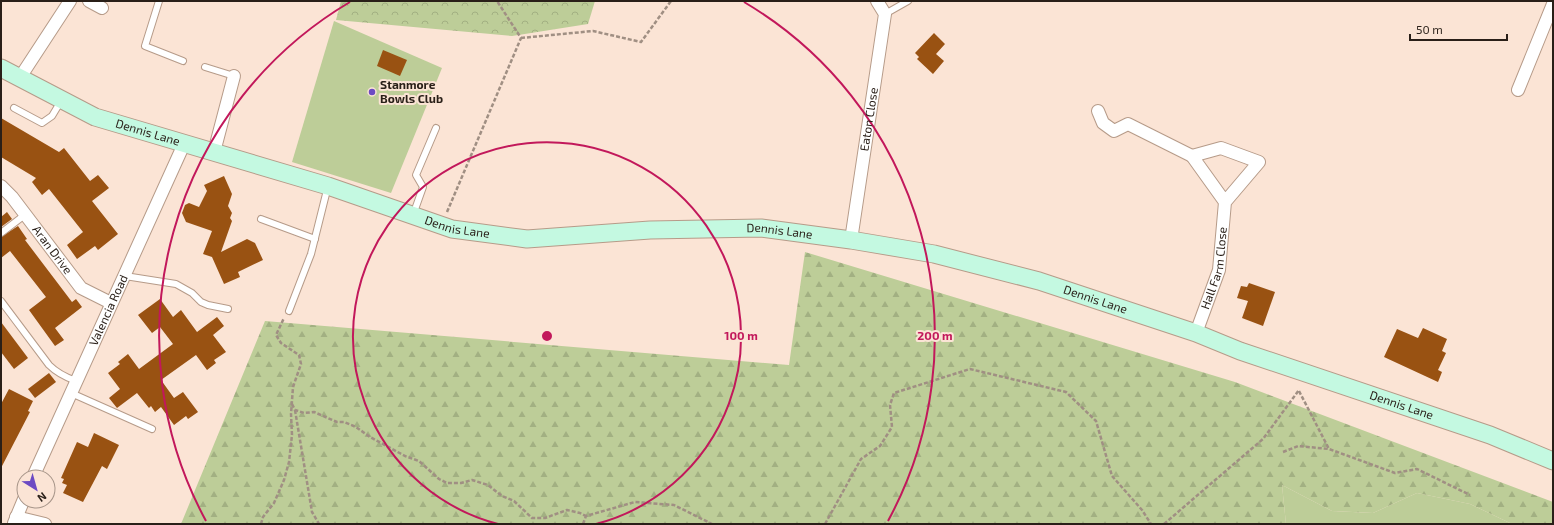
<svg xmlns="http://www.w3.org/2000/svg" width="1554" height="525" font-family="'Exo 2',sans-serif">
<style>
.grass{fill:#bdcd98}
.forest{fill:url(#forest-firs)}
.park{fill:url(#park-crowns)}
.building{fill:#995212}
.lines{fill:none;stroke-linecap:round;stroke-linejoin:round}
.lane-casing{stroke:#b69b89;stroke-width:8}
.street-casing{stroke:#b69b89;stroke-width:14}
.secondary-casing{stroke:#b69b89;stroke-width:19}
.path{stroke:#a08f83;stroke-width:2.5;stroke-dasharray:4 2;stroke-linecap:butt}
.lane{stroke:#fff;stroke-width:6}
.street{stroke:#fff;stroke-width:12}
.secondary{stroke:#c4f9e1;stroke-width:17}
.ring{fill:none;stroke:#c2185b;stroke-width:2}
.poi-dot{fill:#6c4ac3;stroke:#fbe4d5;stroke-width:1.5}
.labels{text-anchor:middle;stroke-width:4;stroke-linejoin:round;paint-order:stroke}
.poi-label{font-size:12px;font-weight:bold;fill:#291f18;stroke:#fbe4d5;text-anchor:start}
.street-label{font-size:12px;fill:#291f18;stroke:#fbe4d5}
.centre{fill:#c2185b;stroke:#fbe4d5;stroke-width:2}
.ring-label{font-size:12px;text-anchor:middle;font-weight:bold;fill:#c2185b;stroke:#fbe4d5;stroke-width:4;stroke-linejoin:round;paint-order:stroke}
</style>
<defs>
<pattern id="forest-firs" width="22" height="20" patternUnits="userSpaceOnUse"><rect width="22" height="20" fill="#bdcd98"/><path d="M5 1l3.5 6h-7zM16 11l3.5 6h-7z" fill="#a2b082"/></pattern>
<pattern id="park-crowns" width="20" height="18" patternUnits="userSpaceOnUse"><rect width="20" height="18" fill="#bdcd98"/><path d="M2 6a3 3 0 1 1 6 0M12 15a3 3 0 1 1 6 0" fill="none" stroke="#a2b082"/></pattern>
</defs>
<rect width="100%" height="100%" fill="#fbe4d5"/>
<g class="grass">
<polygon points="334,21 442,68 391,193 292,162"/>
<polygon points="1282,485 1332,511 1373,513 1417,493 1470,504 1512,524 1286,524"/>
</g>
<polygon class="forest" points="805,252 1235,382 1553,502 1553,524 1512,524 1470,504 1417,493 1373,513 1332,511 1282,485 1286,524 181,524 265,321 789,365"/>
<polygon class="park" points="341,1 595,1 588,24 512,36 336,20"/>
<g class="building">
<polygon points="934,33 945,44 936,54 944,61 933,74 917,59 919,57 915,53"/>
<polygon points="383,50 407,60 400,76 377,66"/>
<polygon points="1,118 59,152 64,148 90,181 98,175 109,188 92,201 118,234 98,250 95,246 77,259 67,245 83,232 49,189 42,195 32,182 36,178 1,157"/>
<polygon points="224,176 232,194 228,206 232,213 230,218 232,221 221,252 247,239 255,243 263,260 238,272 240,277 224,284 212,257 203,254 212,231 186,222 182,213 185,205 189,203 199,207 207,191 204,185"/>
<polygon points="7,212 12,219 1,227 1,217"/>
<polygon points="18,226 27,239 25,240 72,302 76,299 82,307 55,328 64,340 55,346 29,310 46,297 10,251 1,258 1,237"/>
<polygon points="1249,283 1275,292 1263,326 1242,318 1248,301 1237,298 1241,286 1247,287"/>
<polygon points="160,299 173,317 181,310 197,332 217,317 224,326 213,335 226,352 214,360 216,363 207,370 196,355 161,380 174,398 183,392 198,412 188,419 186,416 174,425 161,407 155,412 151,406 149,408 137,393 117,408 109,398 120,389 108,373 120,364 118,362 128,354 139,369 173,344 160,327 152,333 138,315"/>
<polygon points="1,322 28,358 14,369 1,352"/>
<polygon points="1423,328 1447,339 1442,351 1446,353 1438,370 1442,372 1438,382 1384,357 1397,329 1418,338"/>
<polygon points="49,373 56,382 35,398 28,389"/>
<polygon points="9,389 33,401 28,411 30,412 1,468 1,404"/>
<polygon points="94,433 119,445 107,469 102,466 83,502 63,493 67,485 62,483 64,479 61,478 77,442 88,447"/>
</g>
<g class="lines">
<g class="lane-casing">
<g id="lane">
<polyline points="159,1 145,46 183,61"/>
<polyline points="885,14 908,1"/>
<polyline points="205,67 234,76"/>
<polyline points="14,108 42,123 52,116 61,101"/>
<polyline points="413,215 423,187 416,175 436,128"/>
<polyline points="261,219 315,239"/>
<polyline points="1,233 26,214"/>
<polyline points="125,276 176,284 192,293 201,302 208,305 228,309"/>
<path d="M1,301L49,365C57,373 65,377 76,381"/>
<polyline points="289,311 311,254 328,186"/>
<polyline points="71,393 152,429"/>
</g>
</g>
<g class="street-casing">
<g id="street">
<polyline points="89,1 102,8"/>
<polyline points="19,79 70,1"/>
<polyline points="1518,90 1553,4"/>
<polyline points="1098,111 1103,123 1114,131 1128,124 1192,156"/>
<polyline points="214,152 234,76"/>
<path id="s1" d="M1,186L12,197L81,288L111,303"/>
<path id="s2" d="M851,240L885,14L877,1"/>
<path id="s3" d="M1196,333L1219,270L1225,202L1192,156L1221,148L1259,162L1225,202"/>
<path id="s4" d="M33,477L184,144"/>
<polyline points="16,517 45,524"/>
<polyline points="14,523 24,499"/>
</g>
</g>
<g class="secondary-casing">
<g id="secondary">
<path id="s5" d="M1,68L95,117L328,186L452,229L527,239L650,230L761,228L851,240L934,254L1039,281L1196,333L1240,351L1490,435L1553,461"/>
</g>
</g>
<g class="path">
<polyline points="521,38 593,31 641,42 671,1"/>
<polyline points="447,212 521,38 497,1"/>
<polyline points="1299,391 1329,449 1395,473 1417,469 1470,495"/>
<polyline points="292,404 295,410 304,413 314,412 337,422 344,422 356,427 370,437 405,456 419,461 439,479 447,483 461,483 472,480 488,485 502,496 514,501 532,518 545,518 567,510 580,513 586,516"/>
<polyline points="295,410 312,512 319,524"/>
<polyline points="1283,452 1298,446 1329,449"/>
<polyline points="261,524 263,517 274,503 284,480 289,462 292,435 291,414 293,387 301,364 299,355 281,343 276,335 284,318"/>
<polyline points="583,524 586,516 635,502 674,505 712,524"/>
<polyline points="825,524 861,459 880,446 892,427 890,405 894,393 970,369 1066,392 1096,421 1112,476 1142,510 1151,524"/>
<polyline points="1164,524 1263,439 1299,390"/>
</g>
<use href="#lane" class="lane"/>
<use href="#street" class="street"/>
<use href="#secondary" class="secondary"/>
</g>
<g class="ring">
<path d="M498 524A194 194 0 1 1 596 524"/>
<path d="M206 521A388 388 0 0 1 350 2M744 2A388 388 0 0 1 888 521"/>
</g>
<circle class="poi-dot" cx="372" cy="92" r="4"/>
<g class="labels">
<g class="poi-label">
<text x="380" y="89">Stanmore<tspan x="380" dy="14">Bowls Club</tspan></text>
</g>
<g class="street-label">
<text dy="4" stroke="none"><textPath href="#s2" startOffset="122">Eaton Close</textPath></text>
<text dy="4" stroke="none"><textPath href="#s5" startOffset="161">Dennis Lane</textPath></text>
<text dy="4" stroke="none"><textPath href="#s5" startOffset="485">Dennis Lane</textPath></text>
<text dy="4" stroke="none"><textPath href="#s5" startOffset="809">Dennis Lane</textPath></text>
<text dy="4" stroke="none"><textPath href="#s1" startOffset="82">Aran Drive</textPath></text>
<text dy="4" stroke="none"><textPath href="#s3" startOffset="68">Hall Farm Close</textPath></text>
<text dy="4" stroke="none"><textPath href="#s5" startOffset="1133">Dennis Lane</textPath></text>
<text dy="4" stroke="none"><textPath href="#s4" startOffset="183">Valencia Road</textPath></text>
<text dy="4" stroke="none"><textPath href="#s5" startOffset="1457">Dennis Lane</textPath></text>
</g>
</g>
<circle cx="547" cy="336" r="6" class="centre"/>
<g class="ring-label">
<text x="741" y="340">100 m</text>
<text x="935" y="340">200 m</text>
</g>
<rect width="1554" height="525" fill="none" stroke="#291f18" stroke-width="4"/>
<g transform="translate(36 489) rotate(143)"><circle r="19" fill="#fbe4d5" stroke="#a79589"/>
<path d="M0-3L7 15L0 10L-7 15Z" fill="#6c4ac3"/>
<text y="-6" font-size="11" font-weight="bold" text-anchor="middle" fill="#291f18">N</text>
</g>
<path d="M1410 34v6h97v-6" fill="none" stroke="#291f18" stroke-width="2"/>
<text x="1416" y="34" font-size="12" fill="#291f18" stroke="#fbe4d5" stroke-width="3" paint-order="stroke">50 m</text>
</svg>
